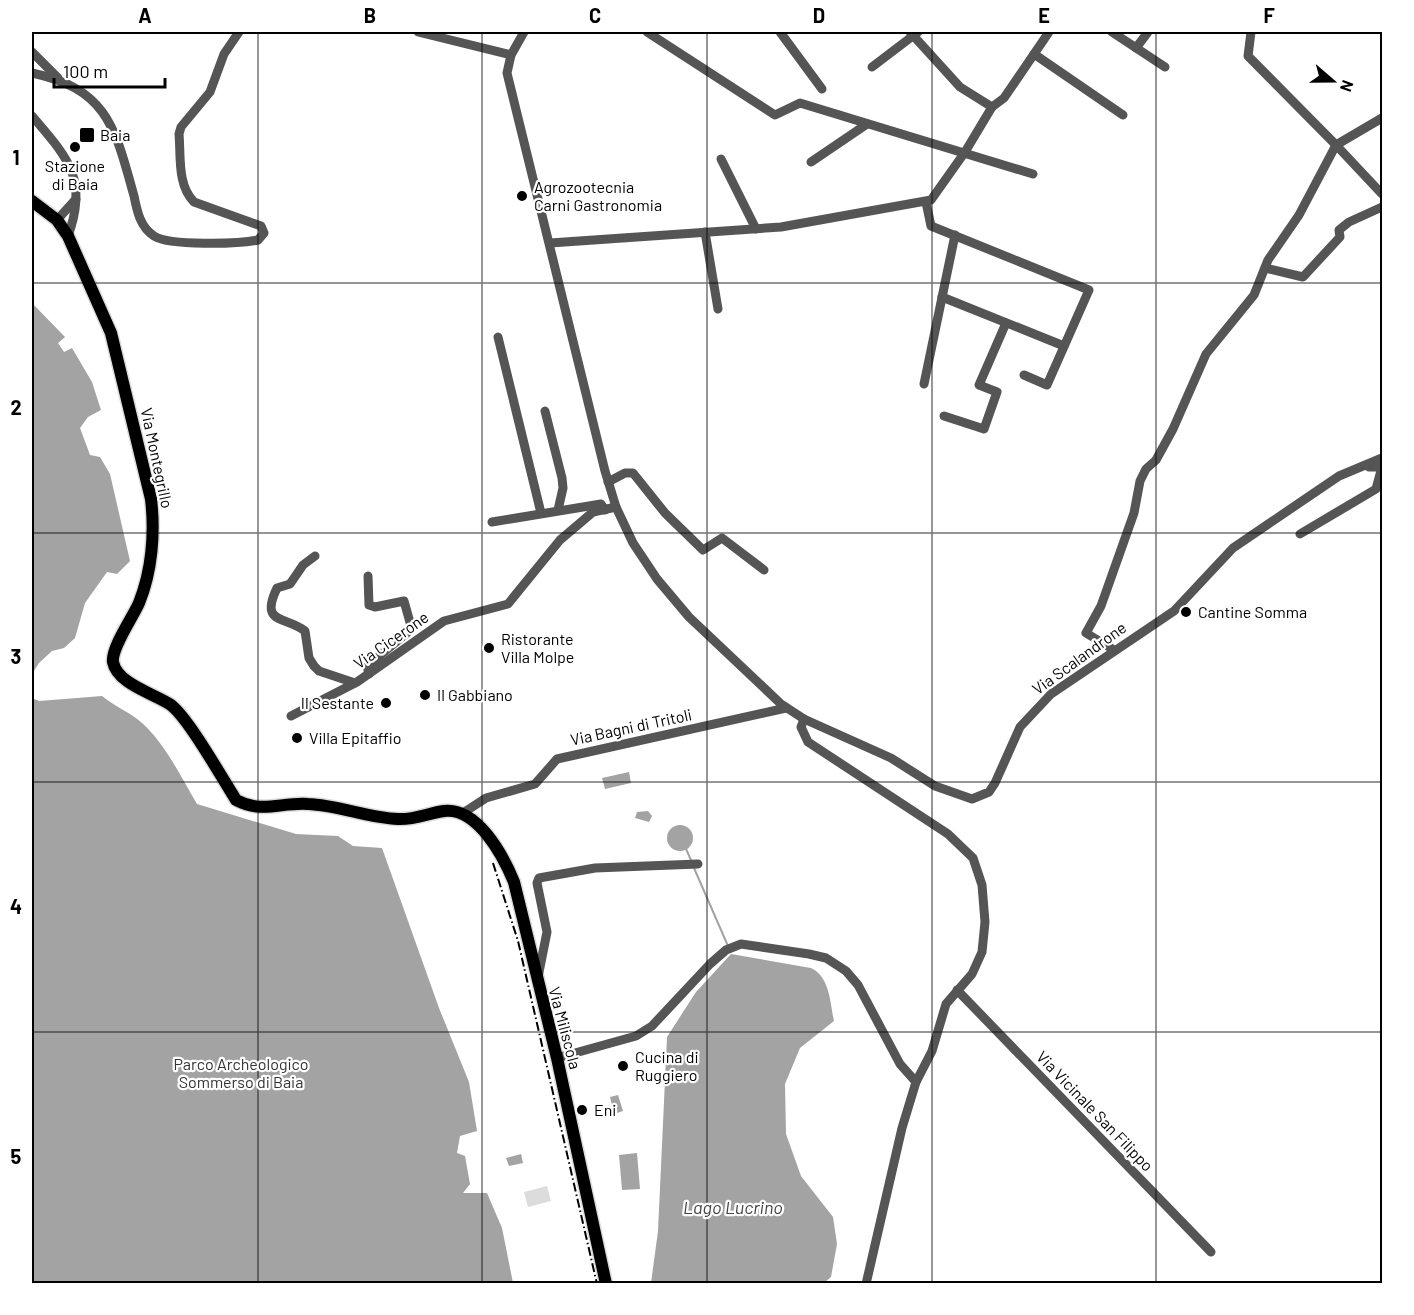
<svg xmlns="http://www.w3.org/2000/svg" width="1414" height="1315" font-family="Barlow,sans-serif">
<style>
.green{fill:#dcdcdc}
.water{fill:#a3a3a3}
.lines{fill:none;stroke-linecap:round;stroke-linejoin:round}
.stream{stroke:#a3a3a3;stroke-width:2}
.major-casing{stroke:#dbdbdb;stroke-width:15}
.minor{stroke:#555;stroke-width:9}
.major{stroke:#000;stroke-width:12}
.rail{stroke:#000;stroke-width:2;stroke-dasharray:9 3 1.5 3;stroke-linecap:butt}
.grid{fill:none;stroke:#000;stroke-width:1.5;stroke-opacity:0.55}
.poi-dot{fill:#000;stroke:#fff;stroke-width:2}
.labels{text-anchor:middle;stroke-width:4.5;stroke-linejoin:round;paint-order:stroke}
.poi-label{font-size:16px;fill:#000;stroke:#fff;text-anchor:start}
.street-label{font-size:16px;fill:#000;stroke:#fff}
.park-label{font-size:16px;fill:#333;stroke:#fff}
.water-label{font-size:18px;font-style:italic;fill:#444;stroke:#fff}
.neatline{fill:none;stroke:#000;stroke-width:2}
.grid-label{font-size:20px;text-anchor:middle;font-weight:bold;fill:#000}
</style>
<rect width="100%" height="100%" fill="#fff"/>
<polygon class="green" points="547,1186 551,1201 528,1207 524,1192"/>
<g class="water">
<polygon points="32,303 65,337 58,343 64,352 72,348 92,382 101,410 88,417 80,428 90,455 100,457 110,474 130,561 117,574 107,572 85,603 75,638 64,648 52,651 39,663 32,674"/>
<path d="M102,696C111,703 120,708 130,714C160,732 179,774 197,804L296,834L338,836L353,846L382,848L439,1008L469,1082L477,1131L460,1136L457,1153L465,1156L470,1184L463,1193H487L502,1228L513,1283H32V698L39,701Z"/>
<polygon points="629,772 631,783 605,789 602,778"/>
<polygon points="648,811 652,816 649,822 635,818 637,812"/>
<circle cx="680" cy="838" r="13"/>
<path d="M731,954L811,968C830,977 830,1002 834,1021L800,1048L785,1084L786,1134L801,1176L833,1217L837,1244L831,1277L824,1283H651L658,1231L667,1037L696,992Z"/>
<polygon points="618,1095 623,1111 614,1114 610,1097"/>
<polygon points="637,1153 640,1189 622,1190 619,1155"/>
<polygon points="521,1154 523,1163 509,1166 506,1158"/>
</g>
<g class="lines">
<g class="stream">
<polyline points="686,849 691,860"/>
<polyline points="694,868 728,946"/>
</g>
<g class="major-casing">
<path id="major" d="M32,201L57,220L68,236L111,333L151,499C155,533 152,571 139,603C133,617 111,648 113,662C117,684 155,694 171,705C189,719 222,778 236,800C262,814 281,802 308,804C338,805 368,818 398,819C414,820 429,813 444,811C477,807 503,855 514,882L557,1058L606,1284"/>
</g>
<g class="minor">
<polyline points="418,32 511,55"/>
<polyline points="524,32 511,55 507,73 605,471 616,507 633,543 657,579 689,617 781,704 804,719 891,758 935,786 972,799 989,792 995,783 1020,727 1051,694 1174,611 1233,548 1339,476 1382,458"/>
<polyline points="647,32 775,115 800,103 1033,174"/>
<polyline points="780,32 822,89"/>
<polyline points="1112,32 1165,67"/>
<polyline points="1251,32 1248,56 1336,145 1382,118"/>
<polyline points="1136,48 1148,32"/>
<polyline points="32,52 58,78"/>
<polyline points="1034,54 1123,115"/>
<polyline points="872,67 918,32"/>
<path d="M32,73C108,89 115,128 134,196C137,211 140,227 154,236C169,246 239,244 258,240L264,233L261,226L194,202C177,185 181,156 179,134L181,127L210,92L224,54L239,32"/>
<polyline points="992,107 1004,98 1049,32"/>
<path d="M32,116C67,157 89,179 68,236"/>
<polyline points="721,159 756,229"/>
<polyline points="811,162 867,124"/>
<polyline points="926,202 931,226 1089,290 1047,385 1024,375"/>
<polyline points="57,220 76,199"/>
<polyline points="705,232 718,309"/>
<polyline points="550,243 781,227 931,200 965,152 992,107 960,87 910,32"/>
<polyline points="1265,268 1303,277 1340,237 1339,230 1349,222 1382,207"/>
<polyline points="942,297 1064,346"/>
<polyline points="498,337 541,513"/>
<polyline points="924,384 955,235"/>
<polyline points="545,411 562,478 563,488 558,510"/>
<polyline points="944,416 984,429 997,392 979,385 1006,323"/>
<polyline points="608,482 625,473 633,473 665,513 703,550 722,538 764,570"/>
<polyline points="492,522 601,504 605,510"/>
<polyline points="1300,534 1376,489 1382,467 1369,467"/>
<path d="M315,556L303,565L290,584L277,588C259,625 286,616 305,631L309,658L314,666L319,671L355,683"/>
<polyline points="368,576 369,605 375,607 404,601 411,626 408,632 367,666 369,674"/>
<polyline points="1114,650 1086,633 1101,606 1134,513 1140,481 1146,469 1156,460 1173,429 1206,354 1254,295 1268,260 1299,215 1336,145 1382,194"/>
<polyline points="291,716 357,682 444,621 508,604 560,540 593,512 616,507"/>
<polyline points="804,719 801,727 808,742 948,834 973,858 982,885 985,922 982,952 972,974 946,1004 932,1051 916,1082 902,1128 866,1284"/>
<polyline points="463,813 486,798 535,784 557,759 786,708"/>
<polyline points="538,977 547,932 537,883 539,878 595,868 698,864"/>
<polyline points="957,990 1211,1252"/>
<polyline points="557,1058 636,1036 652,1026 710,964 726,950 741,944 809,954 826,958 846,971 858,985 900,1064 916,1082"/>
</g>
<use href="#major" class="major"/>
<polyline class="rail" points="493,863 518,941 597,1284"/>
</g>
<path class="grid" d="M258,32V1284M482,32V1284M707,32V1284M932,32V1284M1156,32V1284M32,283H1382M32,533H1382M32,782H1382M32,1032H1382"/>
<g class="poi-dot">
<rect x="79" y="127" width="16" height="16" rx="3"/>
<circle cx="75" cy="147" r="6"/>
<circle cx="522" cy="196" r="6"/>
<circle cx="1186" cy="612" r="6"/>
<circle cx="489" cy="648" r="6"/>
<circle cx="425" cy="695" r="6"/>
<circle cx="386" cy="703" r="6"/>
<circle cx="297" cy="738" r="6"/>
<circle cx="623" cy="1066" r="6"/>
<circle cx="582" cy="1110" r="6"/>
</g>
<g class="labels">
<g class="poi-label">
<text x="100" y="141">Baia</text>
<text x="75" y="172" text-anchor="middle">Stazione<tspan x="75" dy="18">di Baia</tspan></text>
<text x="534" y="193">Agrozootecnia<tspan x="534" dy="18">Carni Gastronomia</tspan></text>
<text x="1198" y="618">Cantine Somma</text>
<text x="501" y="645">Ristorante<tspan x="501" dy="18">Villa Molpe</tspan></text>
<text x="437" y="701">Il Gabbiano</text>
<text x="374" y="709" text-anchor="end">Il Sestante</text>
<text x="309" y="744">Villa Epitaffio</text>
<text x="635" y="1063">Cucina di<tspan x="635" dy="18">Ruggiero</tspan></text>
<text x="594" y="1116">Eni</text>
</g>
<g class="street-label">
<text transform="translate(157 458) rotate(78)" y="6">Via Montegrillo</text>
<text transform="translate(391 640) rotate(-35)" y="6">Via Cicerone</text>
<text transform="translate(1079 658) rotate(-36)" y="6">Via Scalandrone</text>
<text transform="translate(631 727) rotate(-12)" y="6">Via Bagni di Tritoli</text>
<text transform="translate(565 1028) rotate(75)" y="6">Via Miliscola</text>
<text transform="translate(1095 1111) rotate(46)" y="6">Via Vicinale San Filippo</text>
</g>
<g class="park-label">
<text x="241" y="1070">Parco Archeologico<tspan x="241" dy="18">Sommerso di Baia</tspan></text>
</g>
<g class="water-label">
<text x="733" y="1214">Lago Lucrino</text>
</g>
</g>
<rect width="1414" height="1315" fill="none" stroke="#ffffff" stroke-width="66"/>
<g transform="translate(1333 81) rotate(110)" stroke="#ffffff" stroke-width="4.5" paint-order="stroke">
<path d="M0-4.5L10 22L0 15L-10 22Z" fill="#000000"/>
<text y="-9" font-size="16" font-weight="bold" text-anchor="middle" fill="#000000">N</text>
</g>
<path d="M54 78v9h111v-9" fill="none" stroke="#000000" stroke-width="3"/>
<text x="63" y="78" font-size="18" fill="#000000" stroke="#ffffff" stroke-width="4.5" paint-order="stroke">100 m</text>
<rect x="33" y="33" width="1348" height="1249" class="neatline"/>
<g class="grid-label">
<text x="145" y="23">A</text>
<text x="370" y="23">B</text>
<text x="595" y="23">C</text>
<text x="819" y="23">D</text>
<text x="1044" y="23">E</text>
<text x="1269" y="23">F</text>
<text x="16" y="165">1</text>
<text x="16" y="415">2</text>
<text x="16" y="664">3</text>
<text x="16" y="914">4</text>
<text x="16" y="1164">5</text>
</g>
</svg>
